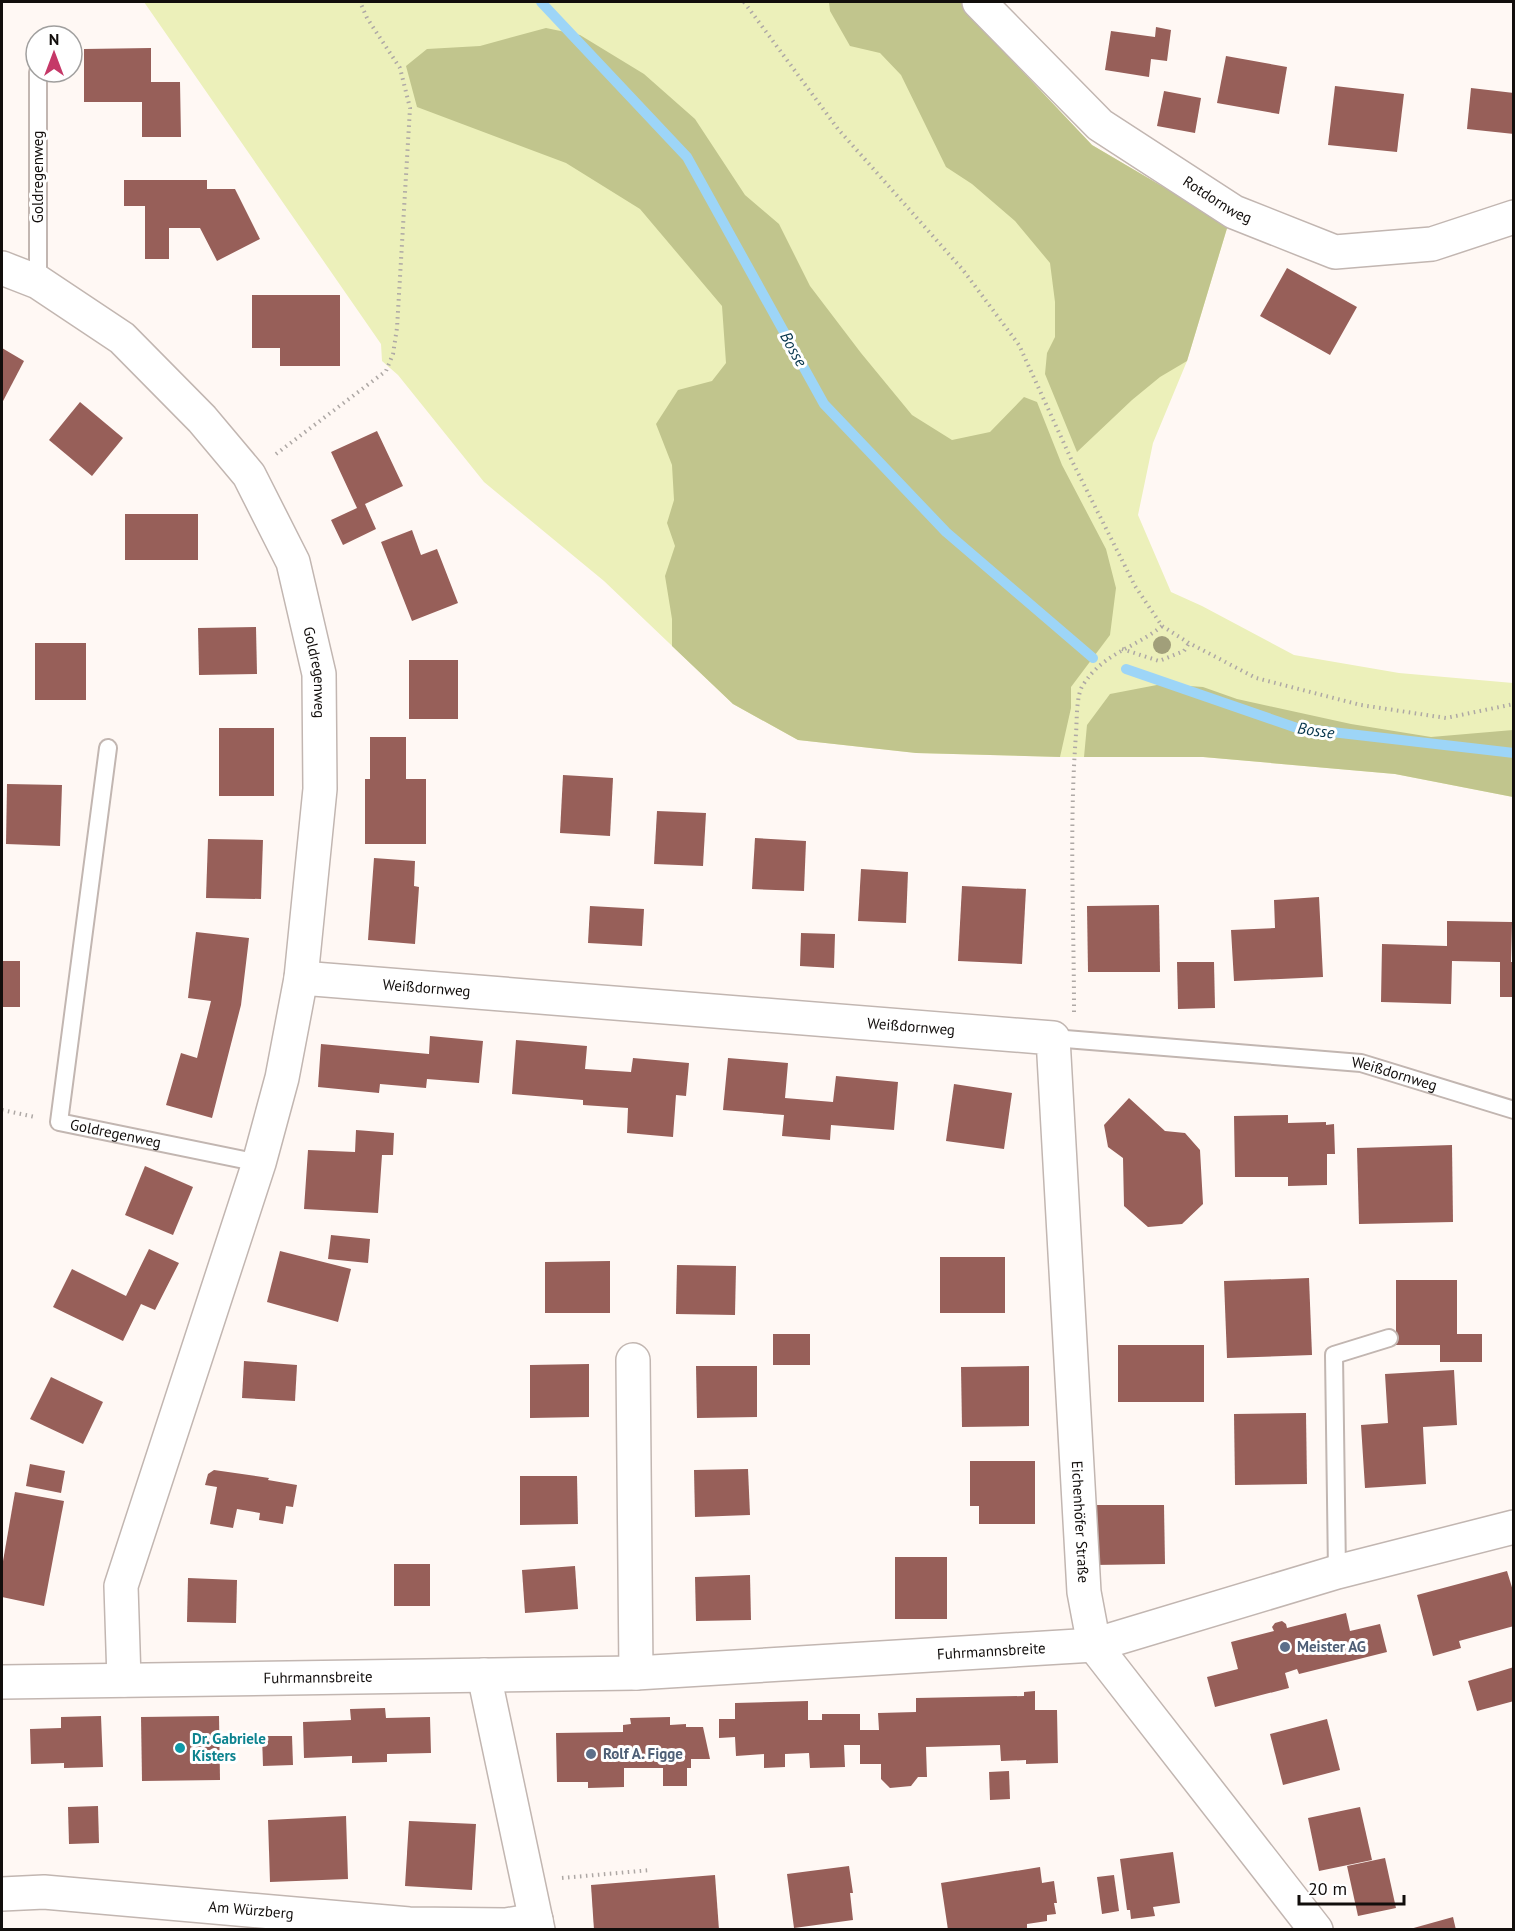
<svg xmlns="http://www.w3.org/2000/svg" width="1515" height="1931" font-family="'PT Sans',sans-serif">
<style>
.green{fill:#ecf0ba}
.forest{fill:#c1c58d}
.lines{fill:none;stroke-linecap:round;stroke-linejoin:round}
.stream{stroke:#9dd5f7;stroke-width:10}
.building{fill:#975f59}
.lane-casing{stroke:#c2b6b1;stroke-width:20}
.street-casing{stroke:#c2b6b1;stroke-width:36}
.path{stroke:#aea8a5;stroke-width:4;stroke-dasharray:1.5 4.5;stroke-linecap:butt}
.lane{stroke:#fff;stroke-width:16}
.street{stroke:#fff;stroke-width:33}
.tree{fill:#a19f7a}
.service-dot{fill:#5c6f8a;stroke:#fff;stroke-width:2}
.culture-dot{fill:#0f9aa8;stroke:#fff;stroke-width:2}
.labels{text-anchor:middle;stroke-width:6;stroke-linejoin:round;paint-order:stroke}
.street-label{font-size:15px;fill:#120e0c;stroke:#fff}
.service-label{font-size:15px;font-weight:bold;fill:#4e5e75;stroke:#fff;text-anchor:start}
.culture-label{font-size:15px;font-weight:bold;fill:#0d838f;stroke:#fff;text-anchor:start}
.water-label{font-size:16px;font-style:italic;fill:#06354c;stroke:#fff}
</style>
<rect width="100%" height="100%" fill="#fff8f4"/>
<polygon class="green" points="144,2 961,2 972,18 1092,145 1228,225 1187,361 1153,443 1138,515 1171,592 1202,606 1294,655 1399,673 1513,683 1513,797 1395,774 1203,757 1060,757 916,753 798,740 733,704 604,581 484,482 398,375 382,361 381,344"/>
<g class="forest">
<polygon points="829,2 961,2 972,18 1092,145 1228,225 1187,361 1160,377 1132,400 1077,452 1045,374 1047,353 1055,337 1055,302 1050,263 1015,221 972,184 946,167 901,75 880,53 850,46 830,11"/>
<polygon points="546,28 580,35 644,74 695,119 745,195 779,224 810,286 861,353 912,415 952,440 990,432 1024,397 1037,402 1062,465 1106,549 1116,588 1110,635 1071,687 1071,708 1060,757 916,753 798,740 733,704 672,646 672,619 665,576 675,546 667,523 674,500 672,465 656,424 678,390 712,381 726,363 722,306 640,209 566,163 417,107 406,66 427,49 480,46"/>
<polygon points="1162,684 1203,687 1237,699 1351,724 1431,737 1513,730 1513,797 1395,774 1203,757 1084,757 1087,725 1110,694"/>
</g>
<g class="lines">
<g class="stream">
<polyline points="541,2 687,157 824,404 946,532 1093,658"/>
<polyline points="1126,669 1297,728 1514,753"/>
</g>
</g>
<g class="building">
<polygon points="1156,27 1171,30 1167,61 1151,59 1149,77 1105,70 1111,31 1155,37"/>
<polygon points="151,48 151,82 180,82 181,137 142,137 142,102 84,102 84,49"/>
<polygon points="1226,56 1287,67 1279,114 1217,103"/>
<polygon points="1335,86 1404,94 1397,152 1328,145"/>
<polygon points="1471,88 1514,93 1514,134 1467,129"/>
<polygon points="1164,91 1201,98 1195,133 1157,126"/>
<polygon points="124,180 207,180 207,189 235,189 260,239 217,261 200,228 169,228 169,259 145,259 145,206 124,206"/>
<polygon points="1287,268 1357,307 1330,355 1260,316"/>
<polygon points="252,295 340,295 340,366 280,366 280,348 252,348"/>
<polygon points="2,348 24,361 2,403"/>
<polygon points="80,402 123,438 92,476 49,440"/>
<polygon points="377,431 403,486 365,504 376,529 343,545 331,520 357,508 331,452"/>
<rect x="125" y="514" width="73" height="46"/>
<polygon points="412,530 421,555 437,549 458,603 412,621 381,542"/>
<polygon points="256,627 257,674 199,675 198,628"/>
<rect x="35" y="643" width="51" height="57"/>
<rect x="409" y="660" width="49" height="59"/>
<rect x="219" y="728" width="55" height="68"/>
<polygon points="370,737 406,737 406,779 426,779 426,844 365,844 365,779 370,779"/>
<polygon points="563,775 613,778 610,836 560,833"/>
<polygon points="7,784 62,785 60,846 6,844"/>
<polygon points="657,811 706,813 703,866 654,864"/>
<polygon points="755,838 806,841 804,891 752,889"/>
<polygon points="208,839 263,840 261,899 206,898"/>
<polygon points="374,858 415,861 414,886 419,887 415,944 368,940"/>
<polygon points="861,869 908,872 906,923 858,921"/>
<polygon points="962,886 1026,889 1022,964 958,961"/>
<polygon points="1319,897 1323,977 1234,981 1231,930 1275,928 1274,900"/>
<polygon points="1159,905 1160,972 1088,972 1087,906"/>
<polygon points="590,906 644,909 642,946 588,943"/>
<polygon points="1447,921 1512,922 1511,962 1514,962 1514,997 1500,997 1500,962 1452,961 1451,1004 1381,1002 1382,944 1447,946"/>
<polygon points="196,932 249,938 241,1005 212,1118 166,1105 181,1053 197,1058 211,1001 188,998"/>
<polygon points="801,933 835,934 834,968 800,966"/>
<rect x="2" y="961" width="18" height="46"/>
<polygon points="1177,962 1214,962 1215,1008 1178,1009"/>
<polygon points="430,1036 483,1041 479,1083 427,1079 426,1088 380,1084 379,1093 318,1087 321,1044 429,1054"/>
<polygon points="516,1040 587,1046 585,1069 631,1072 633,1058 689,1063 686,1096 676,1095 673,1137 627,1133 628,1108 583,1105 583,1100 512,1094"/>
<polygon points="728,1058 788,1063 785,1098 833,1102 836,1076 898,1082 894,1130 831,1125 830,1140 782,1136 784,1115 723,1110"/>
<polygon points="954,1084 1012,1093 1004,1149 946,1141"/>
<polygon points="1129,1098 1165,1131 1185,1133 1200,1150 1203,1204 1182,1224 1148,1227 1124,1206 1123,1158 1108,1147 1104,1125"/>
<polygon points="1288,1115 1288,1123 1326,1122 1326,1125 1334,1124 1335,1154 1327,1154 1327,1185 1288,1186 1288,1177 1235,1177 1234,1116"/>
<polygon points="356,1130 394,1133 393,1155 382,1155 378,1213 304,1209 308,1150 355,1152"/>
<polygon points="1452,1145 1453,1222 1359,1224 1357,1148"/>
<polygon points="145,1166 193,1187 173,1235 125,1215"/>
<polygon points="331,1235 370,1239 368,1263 328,1259"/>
<polygon points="149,1249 179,1263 155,1310 141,1304 123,1341 53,1307 72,1269 126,1296"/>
<polygon points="280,1251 351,1269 338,1322 267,1302"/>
<rect x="940" y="1257" width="65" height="56"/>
<polygon points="610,1261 610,1313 545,1313 545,1262"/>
<polygon points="677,1265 736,1266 735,1315 676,1314"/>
<polygon points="1309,1278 1312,1355 1227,1358 1224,1281"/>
<polygon points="1396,1280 1457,1280 1457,1334 1482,1334 1482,1362 1440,1362 1440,1345 1396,1345"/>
<rect x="773" y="1334" width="37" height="31"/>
<rect x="1118" y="1345" width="86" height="57"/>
<polygon points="244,1361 297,1365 295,1401 242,1398"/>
<polygon points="589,1364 589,1417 530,1418 530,1365"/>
<polygon points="696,1366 757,1366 757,1417 697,1418"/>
<polygon points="1029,1366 1029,1426 962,1427 961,1367"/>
<polygon points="1454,1370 1457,1425 1423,1427 1426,1484 1365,1488 1361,1425 1388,1423 1385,1374"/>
<polygon points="51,1377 103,1402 83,1444 30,1419"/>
<polygon points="1306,1413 1307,1484 1235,1485 1234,1414"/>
<polygon points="970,1461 1035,1461 1035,1524 979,1524 979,1506 970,1506"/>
<polygon points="30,1464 65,1471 61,1493 26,1486"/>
<polygon points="748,1469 750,1515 695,1517 694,1470"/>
<polygon points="214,1470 269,1478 268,1480 297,1485 293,1507 286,1506 283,1524 259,1520 260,1513 237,1509 233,1528 210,1524 217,1487 205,1485 208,1474"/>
<polygon points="520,1476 577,1476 578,1524 520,1525"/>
<polygon points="15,1492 64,1501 44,1606 2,1597 2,1567"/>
<polygon points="1093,1505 1164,1505 1165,1564 1093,1565"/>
<rect x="895" y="1557" width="52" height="62"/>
<rect x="394" y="1564" width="36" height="42"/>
<polygon points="575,1566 578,1609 525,1613 522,1570"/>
<polygon points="1507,1571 1514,1594 1514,1626 1459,1641 1461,1648 1433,1656 1417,1595"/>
<polygon points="750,1575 751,1620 696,1621 695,1577"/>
<polygon points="188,1578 237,1580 236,1623 187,1622"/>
<polygon points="1346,1613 1350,1631 1380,1624 1387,1652 1299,1674 1297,1669 1285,1673 1289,1688 1215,1707 1207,1677 1238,1669 1231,1642 1274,1631 1272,1627 1275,1623 1282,1621 1286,1624 1287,1628"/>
<polygon points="1514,1667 1514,1701 1477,1711 1468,1681"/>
<polygon points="1035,1691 1035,1710 1057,1710 1058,1763 1026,1764 1026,1760 1001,1761 1000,1745 926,1747 927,1777 918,1777 911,1786 890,1788 881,1779 881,1764 860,1764 860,1745 844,1745 845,1767 810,1768 809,1753 785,1754 785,1767 764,1768 764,1754 736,1756 735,1737 719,1738 719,1719 735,1719 735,1703 808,1701 808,1720 822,1720 822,1714 860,1714 860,1730 879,1730 878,1713 916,1712 916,1698 1024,1696 1024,1692"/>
<polygon points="385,1708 386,1718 430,1717 431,1753 387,1754 387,1762 352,1763 352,1756 304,1758 303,1722 351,1720 350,1709"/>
<polygon points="101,1716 103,1767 64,1768 64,1763 31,1764 30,1729 61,1728 61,1717"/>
<polygon points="219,1716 220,1780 142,1781 141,1717"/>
<polygon points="670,1717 670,1725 686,1724 686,1727 703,1727 710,1759 691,1759 691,1768 687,1768 687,1786 663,1786 663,1768 624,1768 624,1787 588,1788 588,1782 557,1782 556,1733 623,1732 623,1725 631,1724 630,1718"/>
<polygon points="1327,1719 1340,1770 1283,1785 1270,1734"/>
<polygon points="262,1736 292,1736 293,1765 263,1766"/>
<polygon points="1009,1771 1010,1799 990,1800 989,1772"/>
<polygon points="98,1806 99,1843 69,1844 68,1807"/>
<polygon points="1360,1807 1372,1860 1319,1871 1308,1818"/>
<polygon points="346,1816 348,1879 270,1882 268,1820"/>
<polygon points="409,1821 476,1824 472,1890 405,1886"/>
<polygon points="1173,1852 1180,1903 1153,1907 1155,1916 1131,1919 1130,1910 1127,1910 1120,1859"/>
<polygon points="1385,1858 1396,1908 1358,1916 1347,1866"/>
<polygon points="849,1866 853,1893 850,1893 853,1920 794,1928 787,1874"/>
<polygon points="1040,1867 1042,1883 1054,1881 1057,1903 1054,1903 1056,1914 1047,1915 1047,1921 1027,1924 1027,1930 1004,1930 1004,1928 948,1930 941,1883"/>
<polygon points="715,1875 719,1930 594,1930 591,1885"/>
<polygon points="1114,1875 1119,1911 1102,1914 1097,1877"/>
<polygon points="1453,1917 1456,1930 1410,1930 1410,1929"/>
</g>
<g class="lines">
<g class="lane-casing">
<g id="lane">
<polyline points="38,282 38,72"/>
<path id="s1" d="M108,748L59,1122L259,1163"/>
<path id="s2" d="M1053,1038L1361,1063L1514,1110"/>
<polyline points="1337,1572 1334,1355 1389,1338"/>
</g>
</g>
<g class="street-casing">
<g id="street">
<path id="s3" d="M979,2L1100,125L1234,212L1335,252L1432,244L1514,217"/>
<path id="s4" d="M2,268L38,282L122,338L202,419L249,475L293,562L319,674L320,789L301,978L282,1078L259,1163L121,1586L124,1680"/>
<path id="s5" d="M301,978L1053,1038L1084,1592L1094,1645L1316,1930"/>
<polyline points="633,1360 636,1673"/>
<polyline points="484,1675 538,1930"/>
<path id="s6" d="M2,1682L636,1673L1094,1645L1337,1572L1514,1527"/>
<path id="s7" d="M2,1894L44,1892L409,1924L506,1925L536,1920"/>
</g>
</g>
<g class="path">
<polyline points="744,2 838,129 963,270 1019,345 1072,461 1135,586 1162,626 1189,643 1256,678 1361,705 1446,718 1514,704"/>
<polyline points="276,454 386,371 393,354 397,328 410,108 400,68 367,18 360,2"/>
<polyline points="1122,649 1159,661 1184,651 1189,643"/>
<path d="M1074,1012C1074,920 1069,826 1076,734C1077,721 1076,695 1083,685C1104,652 1134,649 1162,626"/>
<polyline points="2,1110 35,1117"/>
<polyline points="562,1878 651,1870"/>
</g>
<use href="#lane" class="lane"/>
<use href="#street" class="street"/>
</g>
<circle class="tree" cx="1162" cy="645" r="9"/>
<g class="service-dot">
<circle cx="1285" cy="1647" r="6"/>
<circle cx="591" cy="1754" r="6"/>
</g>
<circle class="culture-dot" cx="180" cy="1748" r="6"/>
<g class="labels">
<g class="street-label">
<text transform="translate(38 177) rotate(-90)" y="5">Goldregenweg</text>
<text dy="5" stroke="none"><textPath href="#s3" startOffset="312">Rotdornweg</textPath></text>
<text dy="5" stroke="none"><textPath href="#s4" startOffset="537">Goldregenweg</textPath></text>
<text dy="5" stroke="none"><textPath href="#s5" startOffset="126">Weißdornweg</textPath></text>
<text dy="5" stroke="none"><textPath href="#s5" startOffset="612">Weißdornweg</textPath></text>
<text dy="5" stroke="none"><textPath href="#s2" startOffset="344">Weißdornweg</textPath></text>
<text dy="5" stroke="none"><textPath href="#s1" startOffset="435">Goldregenweg</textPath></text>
<text dy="5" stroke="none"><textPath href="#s5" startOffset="1239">Eichenhöfer Straße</textPath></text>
<text dy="5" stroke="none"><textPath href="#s6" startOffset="990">Fuhrmannsbreite</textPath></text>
<text dy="5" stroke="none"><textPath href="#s6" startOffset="316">Fuhrmannsbreite</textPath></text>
<text dy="5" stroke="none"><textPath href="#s7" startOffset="250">Am Würzberg</textPath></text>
</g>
<g class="service-label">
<text x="1297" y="1652">Meister AG</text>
<text x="603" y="1759">Rolf A. Figge</text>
</g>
<g class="culture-label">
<text x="192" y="1744">Dr. Gabriele<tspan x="192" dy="17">Kisters</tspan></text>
</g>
<g class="water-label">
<text transform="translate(794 349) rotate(61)" y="6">Bosse</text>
<text transform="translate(1316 730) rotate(8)" y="6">Bosse</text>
</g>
</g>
<rect width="1515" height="1931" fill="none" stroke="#120e0c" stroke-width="6"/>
<g transform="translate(54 54)"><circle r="28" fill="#ffffff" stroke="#a09f9e" stroke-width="1.5"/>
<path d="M0-4.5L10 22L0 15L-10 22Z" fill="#c53868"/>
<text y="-9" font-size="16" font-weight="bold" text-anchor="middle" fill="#120e0c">N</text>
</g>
<path d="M1299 1895v9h105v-9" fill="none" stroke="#120e0c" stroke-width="3"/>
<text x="1308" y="1895" font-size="18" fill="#120e0c" stroke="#ffffff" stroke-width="4.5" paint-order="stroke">20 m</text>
</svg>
